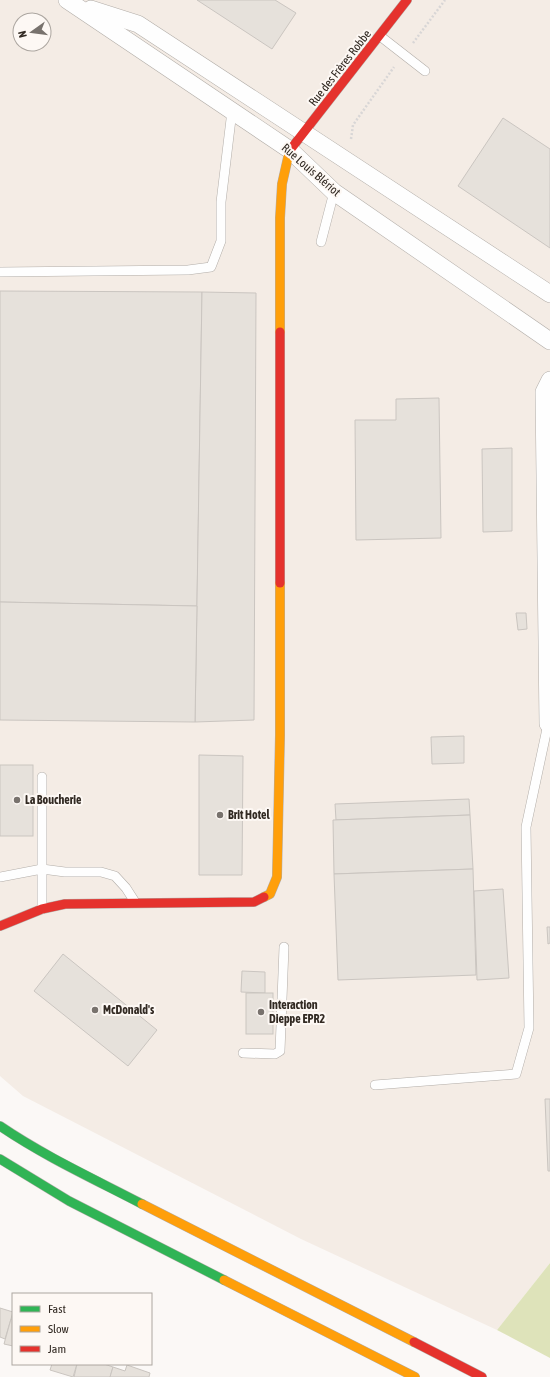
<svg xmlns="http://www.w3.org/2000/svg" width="550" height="1377" font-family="'Asap Condensed',sans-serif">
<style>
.built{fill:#f4ece5;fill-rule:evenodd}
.green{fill:#dee3ba}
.building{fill:#e6e1db;stroke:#cac5c0}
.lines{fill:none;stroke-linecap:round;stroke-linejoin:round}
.lane-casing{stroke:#b2ada8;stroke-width:10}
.street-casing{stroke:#b2ada8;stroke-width:18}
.fast-casing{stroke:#b2ada8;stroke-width:10}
.slow-casing{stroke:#b2ada8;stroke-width:10}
.jam-casing{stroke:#b2ada8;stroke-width:10}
.path{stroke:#d8d6d6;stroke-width:2.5;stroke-dasharray:2 2;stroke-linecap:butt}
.lane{stroke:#fefefe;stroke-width:9}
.street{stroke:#fefefe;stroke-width:17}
.fast{stroke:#30b455;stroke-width:9}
.slow{stroke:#ff9f0a;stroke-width:9}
.jam{stroke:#e5322d;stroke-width:9}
.poi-dot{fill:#78726d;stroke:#fdf8f4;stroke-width:1.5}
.labels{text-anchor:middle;stroke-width:4;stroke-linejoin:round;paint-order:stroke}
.street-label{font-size:12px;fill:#322a23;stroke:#fdf8f4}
.poi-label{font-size:12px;font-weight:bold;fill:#322a23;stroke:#fdf8f4;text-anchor:start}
</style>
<rect width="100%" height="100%" fill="#fbf8f6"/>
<path class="built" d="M0,0H550V1263L497,1330L301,1239L23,1096L0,1076ZM20,20H44V44H20Z"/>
<polygon class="green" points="550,1263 550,1358 497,1330"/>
<g class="building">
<polygon points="197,0 275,0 296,13 272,49"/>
<polygon points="503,118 550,149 550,248 458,186"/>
<polygon points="0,291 202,292 197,606 0,602"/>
<polygon points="202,292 256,293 254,720 195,722"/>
<polygon points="439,398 441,538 356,540 355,420 396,420 396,399"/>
<polygon points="512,448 512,531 483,532 482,449"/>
<polygon points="0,602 197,606 195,722 0,720"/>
<polygon points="516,613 526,613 527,629 518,630"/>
<polygon points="464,736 464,763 432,764 431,737"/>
<polygon points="199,755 243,756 242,875 199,875"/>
<rect x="0" y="765" width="33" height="71"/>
<polygon points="469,799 470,815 336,820 335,804"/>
<polygon points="470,815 473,869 334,874 333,820"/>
<polygon points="473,869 476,975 338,980 334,874"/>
<polygon points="503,889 509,978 477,980 474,891"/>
<polygon points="547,927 550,927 550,943 548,944"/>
<polygon points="63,954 157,1030 128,1066 34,991"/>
<polygon points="242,971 265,972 265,993 241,992"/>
<rect x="246" y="993" width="27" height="41"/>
<polygon points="545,1099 550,1099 550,1171 548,1171"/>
<polygon points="0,1308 13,1312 5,1339 0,1337"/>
<polygon points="11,1319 13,1319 13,1346 4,1344"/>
<polygon points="52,1364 77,1364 73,1377 50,1370"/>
<polygon points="77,1364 104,1364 113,1367 110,1377 74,1377"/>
<polygon points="127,1365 150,1373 149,1377 110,1377 113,1367 125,1371"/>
</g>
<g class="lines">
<g class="lane-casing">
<g id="lane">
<polyline points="380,36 425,71"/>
<polyline points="321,242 334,192"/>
<polyline points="0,272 188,270 211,267 221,241 221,202 232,111"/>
<polyline points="42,777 42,909"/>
<polyline points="0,877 42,869 65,872 101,872 115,876 126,888 135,902"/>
<polyline points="243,1053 275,1054 280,1051 284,947"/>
<polyline points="375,1085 516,1074 529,1028 526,827 548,724"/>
</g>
</g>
<g class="street-casing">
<g id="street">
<polyline points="67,0 290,150 334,192 550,341"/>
<polyline points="91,9 138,24 550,294"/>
<polyline points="548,724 544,392 550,380"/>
</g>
</g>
<g class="fast-casing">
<g id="fast">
<path d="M0,1126C44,1156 94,1179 142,1204"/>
<polyline points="0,1159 69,1201 224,1280"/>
</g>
</g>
<g class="slow-casing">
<g id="slow">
<polyline points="280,332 280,218 282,184 289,153"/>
<polyline points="264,897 270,894 277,877 280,735 280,583"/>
<polyline points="142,1204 414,1342"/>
<polyline points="224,1280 415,1377"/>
</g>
</g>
<g class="jam-casing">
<g id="jam">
<polyline points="289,153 290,150 407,0"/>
<polyline points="280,332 280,583"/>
<polyline points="0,926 42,909 65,904 254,902 264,897"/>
<polyline points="414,1342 482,1377"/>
</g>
</g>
<g class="path">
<polyline points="413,43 445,0"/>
<polyline points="351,139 353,125 394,67"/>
</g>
<use href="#lane" class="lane"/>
<use href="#street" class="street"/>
<use href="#fast" class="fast"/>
<use href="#slow" class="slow"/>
<use href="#jam" class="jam"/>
</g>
<g class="poi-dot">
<circle cx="17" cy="800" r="4"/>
<circle cx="220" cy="815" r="4"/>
<circle cx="95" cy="1010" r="4"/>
<circle cx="261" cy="1012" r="4"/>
</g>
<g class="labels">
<g class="street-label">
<text transform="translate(340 68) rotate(-52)" y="4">Rue des Frères Robbe</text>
<text transform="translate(311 170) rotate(41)" y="4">Rue Louis Blériot</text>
</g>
<g class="poi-label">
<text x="25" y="804">La Boucherie</text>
<text x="228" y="819">Brit Hotel</text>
<text x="269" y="1009">Interaction<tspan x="269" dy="14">Dieppe EPR2</tspan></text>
<text x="103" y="1014">McDonald's</text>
</g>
</g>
<rect x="12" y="1293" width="140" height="72" fill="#fdf8f4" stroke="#aca6a0"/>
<rect x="20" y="1306" width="20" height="6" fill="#30b455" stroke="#aca6a0"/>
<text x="48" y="1313" font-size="12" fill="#322a23">Fast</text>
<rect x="20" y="1326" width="20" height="6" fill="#ff9f0a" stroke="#aca6a0"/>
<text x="48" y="1333" font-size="12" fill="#322a23">Slow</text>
<rect x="20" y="1346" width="20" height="6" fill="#e5322d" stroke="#aca6a0"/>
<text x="48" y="1353" font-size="12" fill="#322a23">Jam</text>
<g transform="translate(32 32) rotate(256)"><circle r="19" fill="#fdf8f4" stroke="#aca6a0"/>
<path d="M0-3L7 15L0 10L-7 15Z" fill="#78726d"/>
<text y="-6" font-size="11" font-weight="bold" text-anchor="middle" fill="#322a23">N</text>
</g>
</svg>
